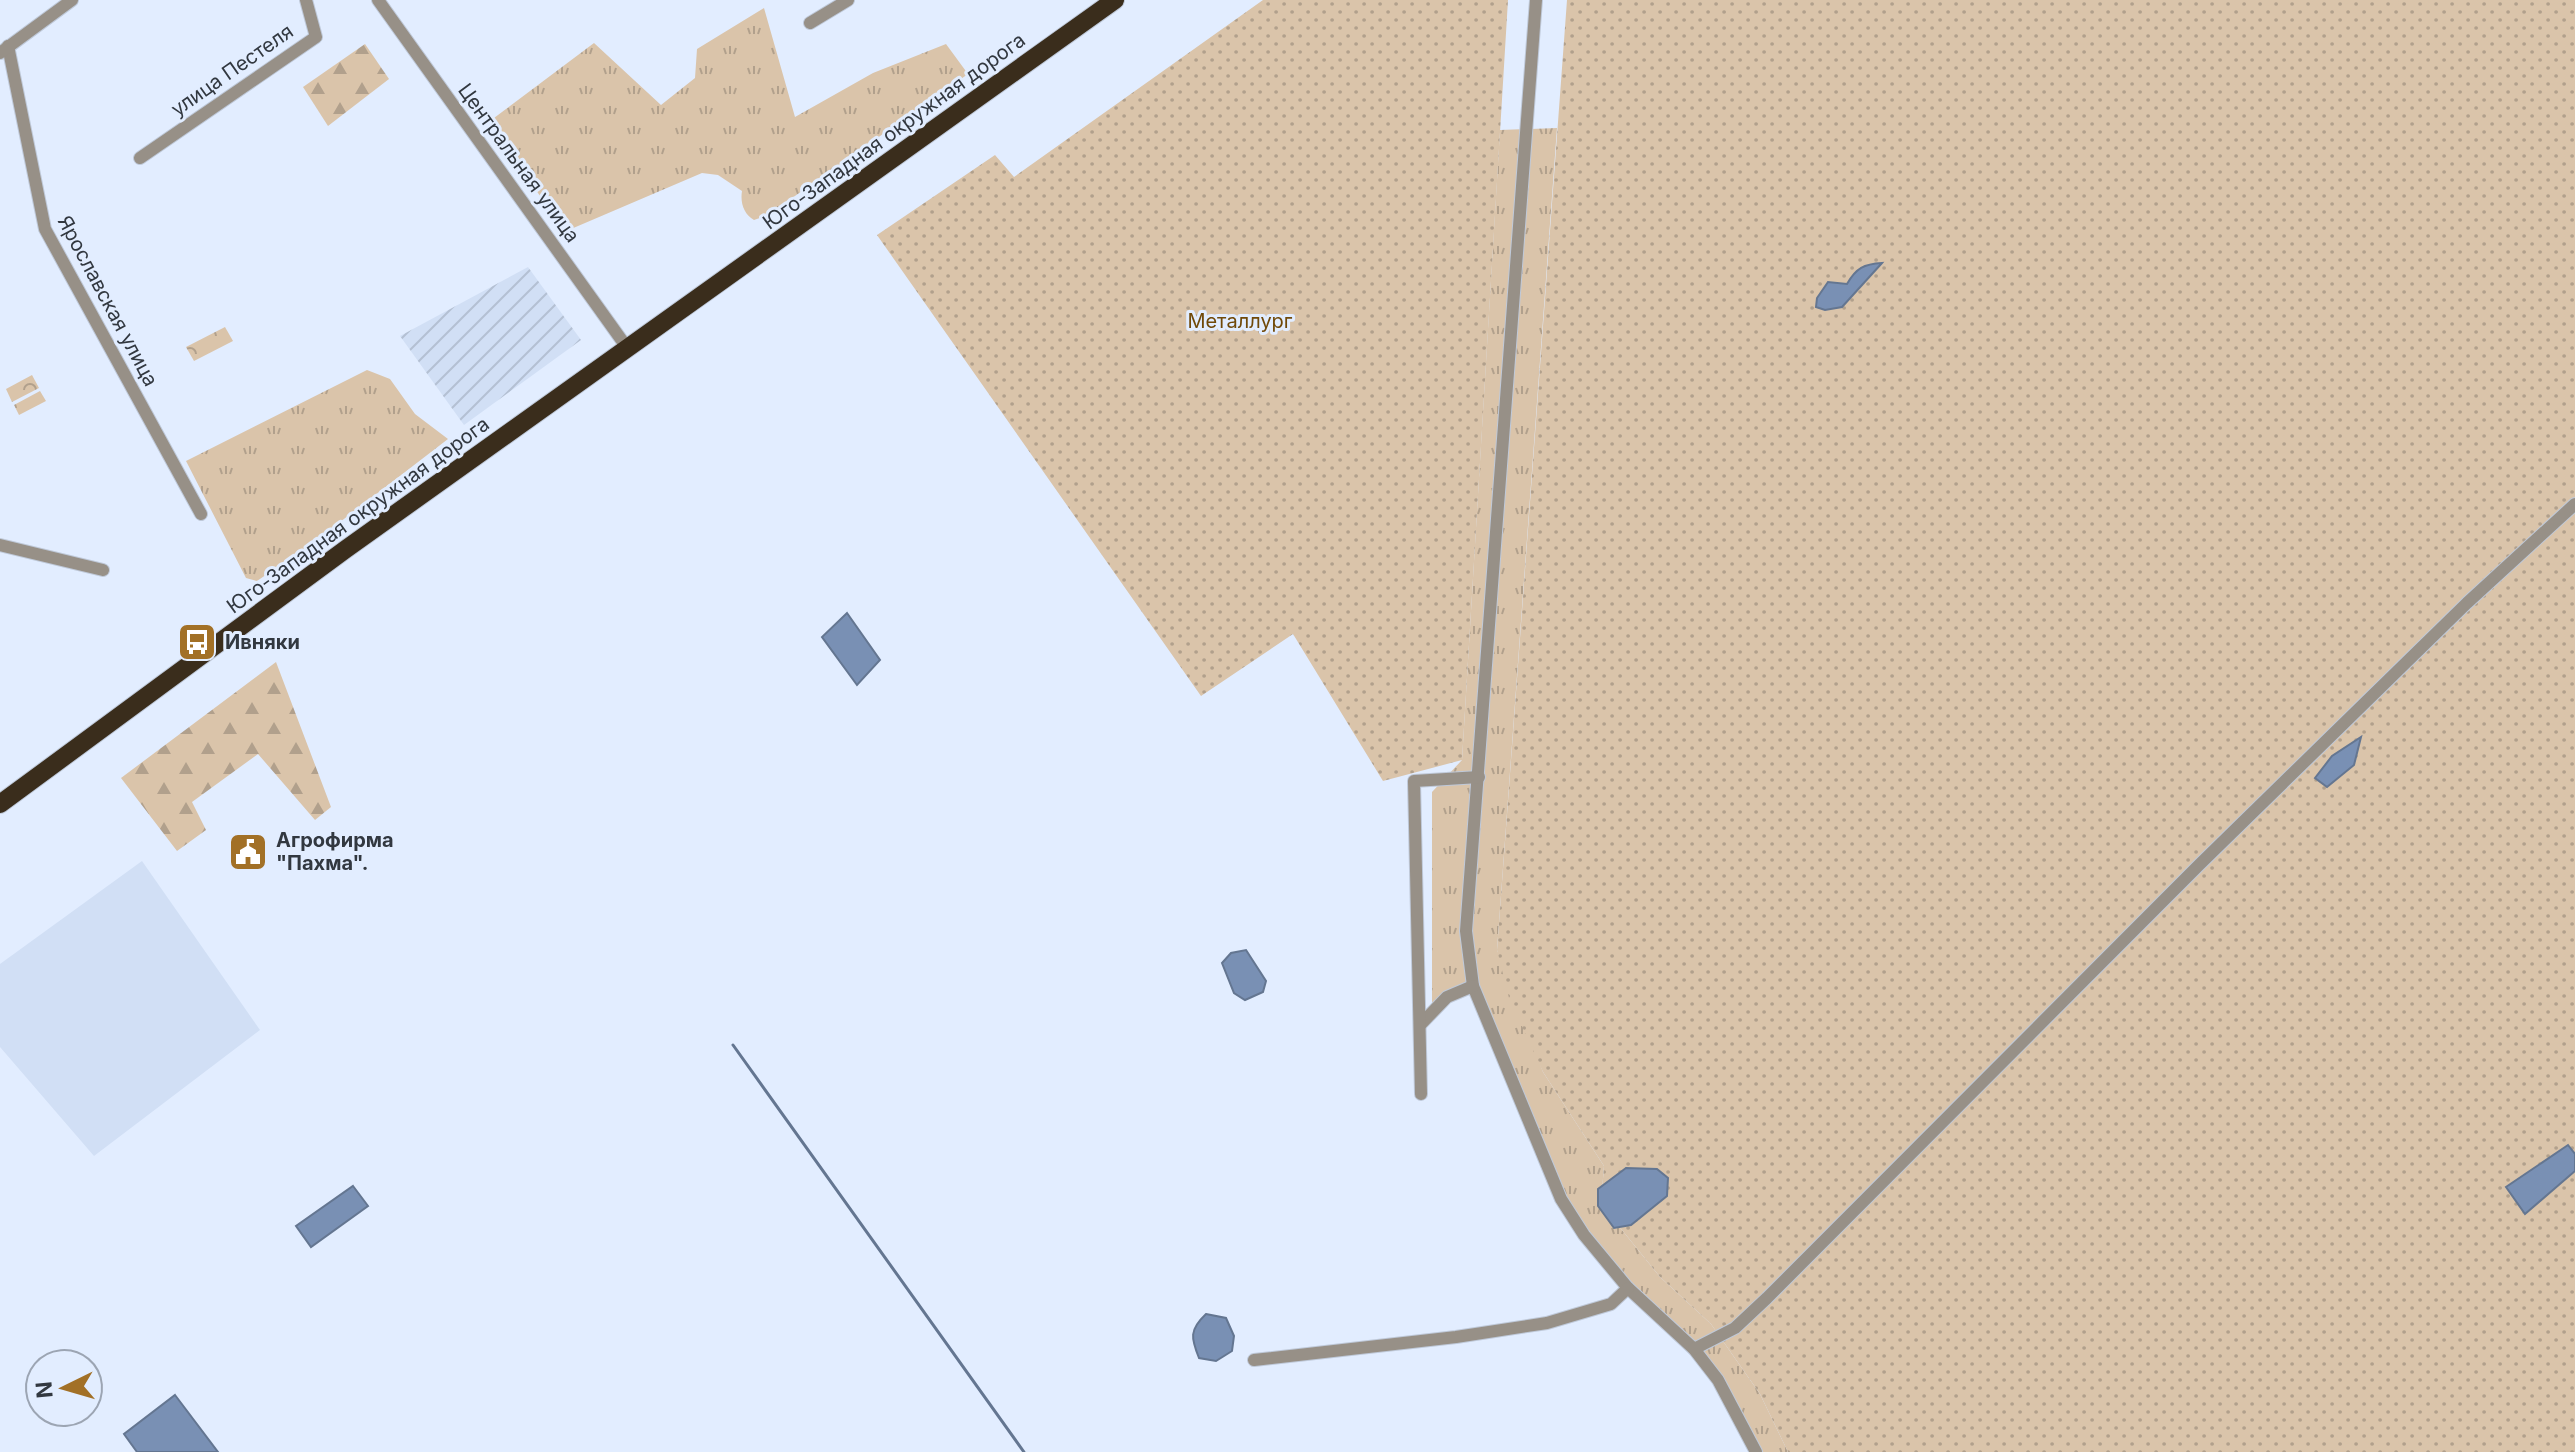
<svg xmlns="http://www.w3.org/2000/svg" width="2575" height="1452" font-family="Inter,sans-serif">
<style>
.built{fill:#d1dff5}
.industrial{fill:url(#industrial-furrows)}
.grass{fill:url(#grass-tufts)}
.forest{fill:url(#forest-firs)}
.park{fill:url(#park-crowns)}
.garden{fill:url(#garden-dots)}
.water{fill:#7990b4;stroke:#647691;stroke-width:2}
.lines{fill:none;stroke-linecap:round;stroke-linejoin:round}
.stream{stroke:#647691;stroke-width:3}
.minor-casing{stroke:#bfc9d9;stroke-width:14}
.highway-casing{stroke:#bfc9d9;stroke-width:20}
.minor{stroke:#979087;stroke-width:12}
.highway{stroke:#3a2d1c;stroke-width:18}
.labels{text-anchor:middle;stroke-width:6;stroke-linejoin:round;paint-order:stroke}
.street-label{font-size:20px;fill:#323840;stroke:#e2edff}
.park-label{font-size:20px;fill:#704909;stroke:#e2edff}
.poi-label{font-size:20px;font-weight:bold;fill:#323840;stroke:#e2edff;text-anchor:start}
</style>
<defs>
<pattern id="industrial-furrows" width="10" height="10" patternUnits="userSpaceOnUse" patternTransform="scale(2)"><rect width="10" height="10" fill="#d1dff5"/><path d="M-1 1l2-2M0 10L10 0M9 11l2-2" fill="none" stroke="#b4c0d3"/></pattern>
<pattern id="grass-tufts" width="24" height="20" patternUnits="userSpaceOnUse" patternTransform="scale(2)"><rect width="24" height="20" fill="#dac4aa"/><path d="M3 7l-1-3M5 7V3M7 7l1-3M15 17l-1-3M17 17v-4M19 17l1-3" fill="none" stroke="#b1a08c"/></pattern>
<pattern id="forest-firs" width="22" height="20" patternUnits="userSpaceOnUse" patternTransform="scale(2)"><rect width="22" height="20" fill="#dac4aa"/><path d="M5 1l3.5 6h-7zM16 11l3.5 6h-7z" fill="#b1a08c"/></pattern>
<pattern id="park-crowns" width="20" height="18" patternUnits="userSpaceOnUse" patternTransform="scale(2)"><rect width="20" height="18" fill="#dac4aa"/><path d="M2 6a3 3 0 1 1 6 0M12 15a3 3 0 1 1 6 0" fill="none" stroke="#b1a08c"/></pattern>
<pattern id="garden-dots" width="8" height="8" patternUnits="userSpaceOnUse" patternTransform="scale(2)"><rect width="8" height="8" fill="#dac4aa"/><path d="M2 2h.1M6 6h.1" fill="none" stroke="#b1a08c" stroke-width="1.8" stroke-linecap="round"/></pattern>
</defs>
<rect width="100%" height="100%" fill="#e2edff"/>
<polygon class="built" points="142,861 260,1030 94,1156 0,1047 0,964"/>
<polygon class="industrial" points="528,267 581,340 464,425 400,336"/>
<g class="grass">
<path d="M764,8L795,117L873,73L946,44L968,74L768,215L754,220C744,214 740,203 742,191L718,175L702,173L564,232L490,121L594,43L661,105L695,78L697,49Z"/>
<polygon points="1557,128 1497,950 1543,1072 1604,1166 1601,1204 1660,1277 1711,1324 1760,1394 1788,1452 1756,1452 1718,1380 1628,1288 1561,1199 1473,986 1447,997 1432,1016 1432,792 1462,760 1500,130"/>
<polygon points="367,370 390,379 415,414 448,439 314,542 257,581 246,578 186,461"/>
</g>
<g class="forest">
<polygon points="365,44 389,79 328,126 303,87"/>
<polygon points="276,662 331,807 315,820 258,754 192,802 206,830 177,851 121,778"/>
</g>
<g class="park">
<polygon points="225,327 233,341 194,361 186,347"/>
<polygon points="32,375 39,388 12,402 6,389"/>
<polygon points="40,391 46,401 19,415 14,405"/>
</g>
<g class="garden">
<polygon points="1263,0 1508,0 1462,760 1383,781 1293,634 1201,696 877,235 995,155 1014,177"/>
<polygon points="1567,0 2575,0 2575,1452 1788,1452 1760,1394 1711,1324 1660,1277 1601,1204 1604,1166 1543,1072 1509,998 1497,950"/>
</g>
<g class="water">
<path d="M1882,263L1842,307L1825,310L1816,307L1817,298L1828,282L1847,284C1856,268 1864,264 1882,263Z"/>
<polygon points="847,613 880,660 857,685 822,637"/>
<polygon points="2361,737 2354,765 2327,787 2315,778 2332,756"/>
<polygon points="1246,950 1266,981 1263,992 1245,1000 1234,993 1222,963 1231,953"/>
<polygon points="2568,1145 2575,1154 2575,1171 2525,1214 2506,1187"/>
<polygon points="1626,1168 1657,1169 1668,1178 1667,1196 1631,1225 1614,1228 1598,1206 1598,1189"/>
<polygon points="353,1186 368,1206 311,1247 296,1226"/>
<path d="M1206,1314L1226,1318L1234,1336L1232,1351L1216,1361L1199,1358C1191,1338 1189,1330 1206,1314Z"/>
<polygon points="175,1395 218,1452 137,1452 124,1434"/>
</g>
<g class="lines">
<polyline class="stream" points="733,1045 1024,1452"/>
<g class="minor-casing">
<g id="minor">
<polyline points="378,0 628,349"/>
<polyline points="1536,0 1466,931 1473,986 1561,1199 1584,1235 1628,1288 1694,1349 1718,1380 1756,1452"/>
<polyline points="810,23 848,0"/>
<polyline points="8,46 45,229 201,514"/>
<polyline points="0,53 72,0"/>
<polyline points="140,158 316,37 306,0"/>
<polyline points="0,545 103,570"/>
<polyline points="1420,1025 1447,997 1473,986"/>
<polyline points="1421,1094 1414,781 1479,777"/>
<polyline points="1694,1349 1735,1328 1767,1298 2199,865 2467,603 2575,504"/>
<polyline points="1254,1360 1456,1337 1547,1323 1611,1304 1628,1288"/>
</g>
</g>
<g class="highway-casing">
<polyline id="highway" points="0,804 346,549 1115,0"/>
</g>
<use href="#minor" class="minor"/>
<use href="#highway" class="highway"/>
</g>
<defs>
<g id="bus-square" transform="scale(2)"><rect x="-9" y="-9" width="18" height="18" rx="4" fill="#a27026" stroke="#e2edff"/><path d="M-5-6H5V4H4V6H2V4H-2V6H-4V4H-5ZM-3.5-4V0h7V-4ZM-3.5 1.2v1.5H-2V1.2ZM2 1.2v1.5H3.5V1.2Z" fill="#fff"/></g>
<g id="civic-square" transform="scale(2)"><rect x="-9" y="-9" width="18" height="18" rx="4" fill="#a27026" stroke="#e2edff"/><path d="M-.6-6.5H3V-4.5H.6V-3L4-1V1h2V6H-6V1h2V-1L-.6-3ZM-1.2 2.5V6h2.4V2.5Z" fill="#fff"/></g>
</defs>
<g fill-rule="evenodd">
<use href="#bus-square" x="197" y="642"/>
<use href="#civic-square" x="248" y="852"/>
</g>
<g class="labels">
<g class="street-label">
<text transform="translate(232 70) rotate(-35)" y="7">улица Пестеля</text>
<text transform="translate(894 131) rotate(-36)" y="7">Юго-Западная окружная дорога</text>
<text transform="translate(519 163) rotate(54)" y="7">Центральная улица</text>
<text transform="translate(108 301) rotate(62)" y="7">Ярославская улица</text>
<text transform="translate(358 515) rotate(-36)" y="7">Юго-Западная окружная дорога</text>
</g>
<g class="park-label">
<text x="1240" y="328">Металлург</text>
</g>
<g class="poi-label">
<text x="225" y="649">Ивняки</text>
<text x="276" y="847">Агрофирма<tspan x="276" dy="23">"Пахма".</tspan></text>
</g>
</g>
<g transform="translate(64 1388) rotate(265)"><circle r="38" fill="#e2edff" stroke="#9ca5b3" stroke-width="2"/>
<path d="M0-6L14 30L0 20L-14 30Z" fill="#a27026"/>
<text y="-12" font-size="22" font-weight="bold" text-anchor="middle" fill="#323840">N</text>
</g>
</svg>
